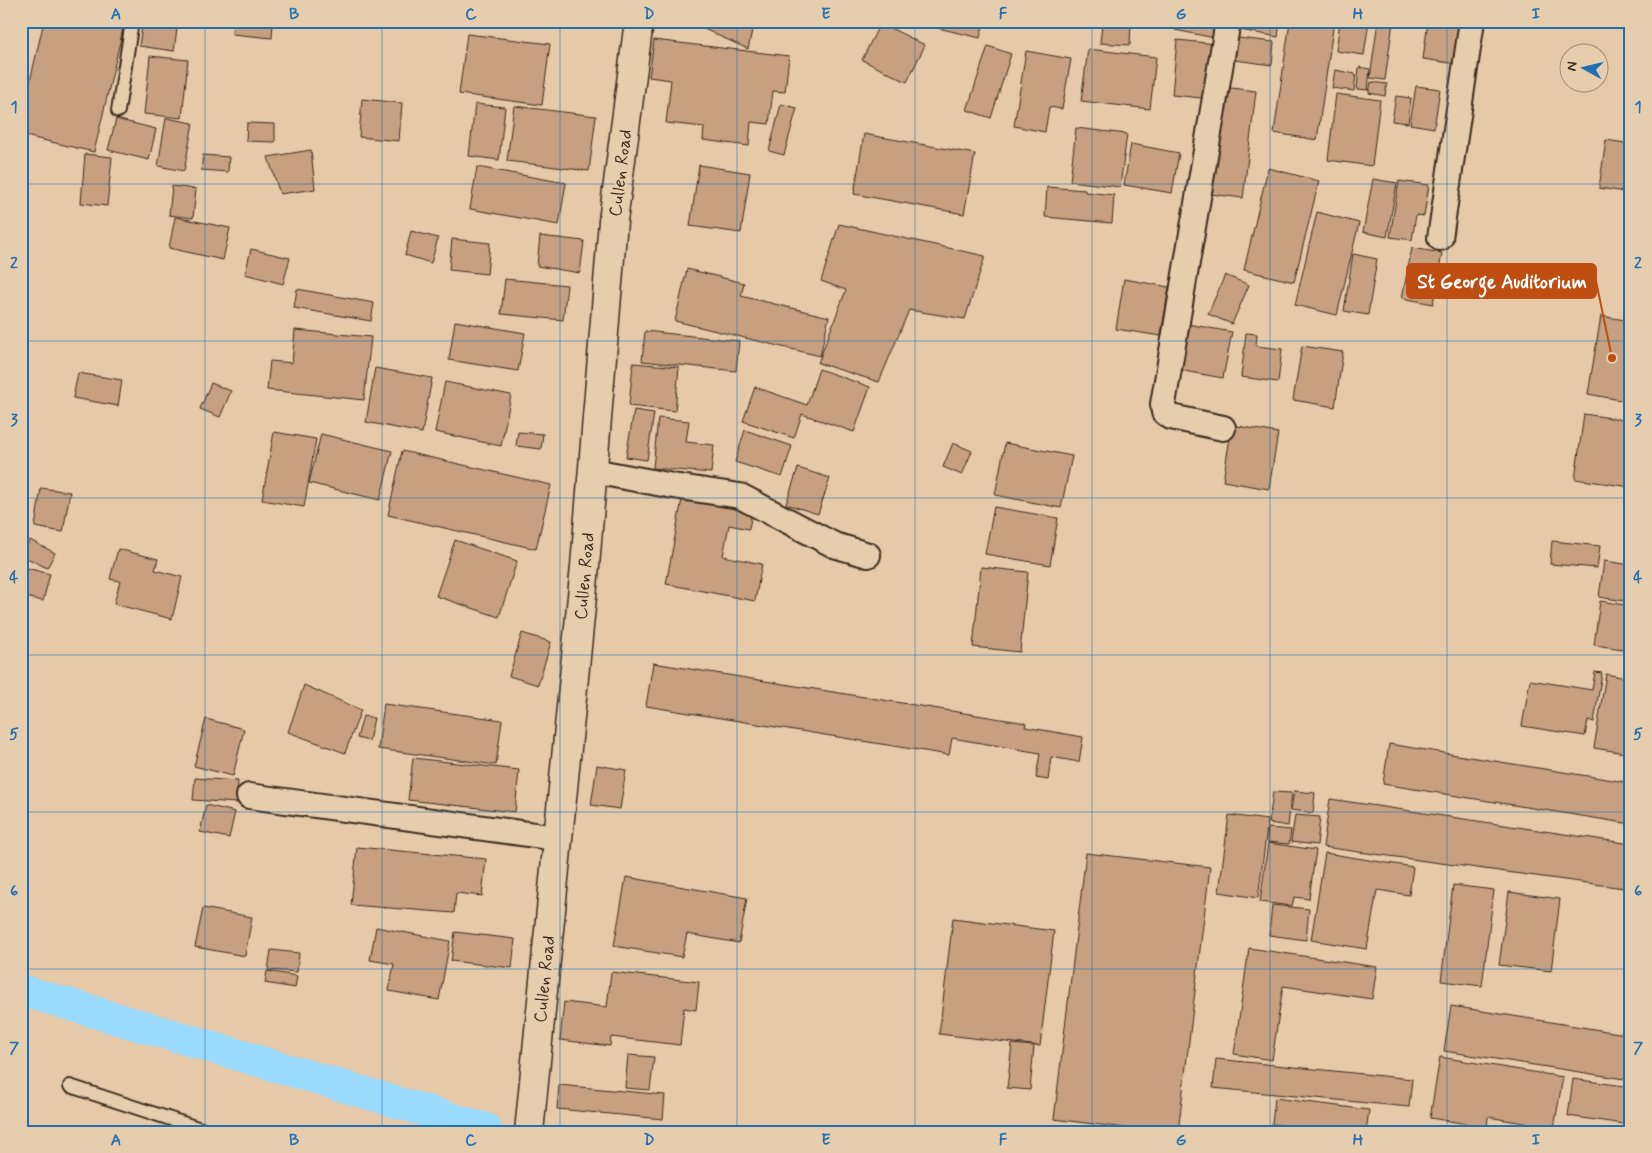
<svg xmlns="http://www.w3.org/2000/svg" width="1652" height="1153" font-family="Mynerve,sans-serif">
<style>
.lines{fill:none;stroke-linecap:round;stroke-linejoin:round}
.canal{stroke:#9adafc;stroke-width:32}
.building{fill:#c6a080;stroke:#3b2a1e}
.lane-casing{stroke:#3b2a1e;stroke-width:16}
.street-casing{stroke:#3b2a1e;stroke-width:28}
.primary-casing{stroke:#3b2a1e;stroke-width:31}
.lane{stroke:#e5cdae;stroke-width:12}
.street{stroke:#e5cdae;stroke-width:24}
.primary{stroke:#e5cdae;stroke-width:28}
.grid{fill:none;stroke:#1f6fb2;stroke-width:1;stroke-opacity:0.55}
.labels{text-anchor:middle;stroke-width:4.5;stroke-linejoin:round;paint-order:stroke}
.street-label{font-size:18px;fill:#3b2a1e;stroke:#e5cdae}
.leader{fill:none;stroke:#bd4d10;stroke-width:2}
.callout-dot{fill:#bd4d10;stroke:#e5cdae;stroke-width:2}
.callout{fill:#bd4d10;stroke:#bd4d10;stroke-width:2}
.callout-label{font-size:19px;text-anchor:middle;font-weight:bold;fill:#fff}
.neatline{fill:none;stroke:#1f6fb2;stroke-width:2}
.grid-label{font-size:16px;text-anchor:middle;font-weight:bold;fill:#1f6fb2}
</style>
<rect width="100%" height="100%" fill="#e5c9a9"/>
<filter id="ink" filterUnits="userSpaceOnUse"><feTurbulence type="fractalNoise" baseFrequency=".02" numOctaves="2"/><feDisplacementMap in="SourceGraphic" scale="10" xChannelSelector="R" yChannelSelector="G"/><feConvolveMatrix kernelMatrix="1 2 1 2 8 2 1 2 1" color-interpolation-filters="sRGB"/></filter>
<g filter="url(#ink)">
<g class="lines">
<polyline class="canal" points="21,990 486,1129"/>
</g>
<g class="building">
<polygon points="44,21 89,21 123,29 94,152 21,135 21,120"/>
<polygon points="143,21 178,21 174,51 139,46"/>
<polygon points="233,21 273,21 272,38 232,34"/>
<polygon points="689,21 754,21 748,49 706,30"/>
<polygon points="918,21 984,21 980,38 917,23"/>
<polygon points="1081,21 1131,21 1130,45 1100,43 1102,25 1081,23"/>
<polygon points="1177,21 1219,21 1215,38 1175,30"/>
<polygon points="1241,21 1280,21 1278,37 1240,30"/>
<polygon points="1290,21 1334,21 1317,140 1274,133"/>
<polygon points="1340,21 1369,21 1364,55 1336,51"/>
<polygon points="1378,21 1393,22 1385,80 1370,78"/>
<polygon points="1428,21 1463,21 1457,64 1423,59"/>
<polygon points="880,23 925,45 907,82 862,60"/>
<polygon points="467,34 550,44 542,105 459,94"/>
<polygon points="1238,38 1274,42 1272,65 1235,60"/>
<polygon points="654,40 789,56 785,92 773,91 769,124 751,122 749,146 703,140 704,127 666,123 671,80 649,77"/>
<polygon points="1177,40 1216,44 1212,99 1172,95"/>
<polygon points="988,46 1011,54 991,118 967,110"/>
<polygon points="1088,49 1156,57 1150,109 1081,101"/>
<polygon points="1026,51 1071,59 1062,109 1049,107 1045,132 1014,126"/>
<polygon points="150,56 188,60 182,118 144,114"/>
<polygon points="1359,67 1370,69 1368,90 1357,89"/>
<polygon points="1335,70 1356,74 1354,91 1332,88"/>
<polygon points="1371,82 1387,84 1385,96 1369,93"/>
<polygon points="1416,86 1440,89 1434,128 1410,124"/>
<polygon points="1223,87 1256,91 1243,198 1210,194"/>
<polygon points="1336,94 1380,100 1372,166 1328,160"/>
<polygon points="1396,96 1411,98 1408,123 1392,121"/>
<polygon points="362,99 402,103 399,141 359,137"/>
<polygon points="475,104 505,107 499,160 469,156"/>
<polygon points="781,104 797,108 784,155 769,151"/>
<polygon points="514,106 596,116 589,171 507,161"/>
<polygon points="166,118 193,123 184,171 158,166"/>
<polygon points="116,119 156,129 149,160 108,150"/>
<polygon points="247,123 275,124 275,142 246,141"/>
<polygon points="1076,128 1127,134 1120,187 1070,181"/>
<polygon points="864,134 975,154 964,214 854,194"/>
<polygon points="1606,140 1631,144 1631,193 1599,188"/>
<polygon points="1131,144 1179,153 1172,193 1124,185"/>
<polygon points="311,150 315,189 280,194 268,157"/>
<polygon points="85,154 112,157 107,206 81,203"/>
<polygon points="203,155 229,157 228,172 201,170"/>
<polygon points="699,165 750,173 741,233 690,226"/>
<polygon points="477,167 566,183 559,225 470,209"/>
<polygon points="1268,168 1319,181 1294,282 1244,270"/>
<polygon points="1373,179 1397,183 1387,237 1363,232"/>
<polygon points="1399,181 1429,185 1424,216 1416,215 1412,240 1390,237"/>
<polygon points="172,186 196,189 193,218 169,215"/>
<polygon points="1047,187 1085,190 1085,192 1114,195 1112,223 1045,217"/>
<polygon points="1317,212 1359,223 1337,315 1295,305"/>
<polygon points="175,217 230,228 223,260 169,248"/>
<polygon points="839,224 985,256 965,319 909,310 879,382 818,363 846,290 821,281"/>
<polygon points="411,231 438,238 431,263 405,255"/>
<polygon points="540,236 584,241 580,273 537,266"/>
<polygon points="452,239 490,243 487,274 449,270"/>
<polygon points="1412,248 1442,253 1433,304 1402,298"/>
<polygon points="251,249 290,258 283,284 245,274"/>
<polygon points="1353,254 1377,259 1368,315 1344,311"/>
<polygon points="687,269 744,283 741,296 829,317 820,356 675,321"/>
<polygon points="1225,275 1249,285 1232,324 1208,314"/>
<polygon points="505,279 567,285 563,320 501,314"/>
<polygon points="1124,279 1169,287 1161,336 1116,329"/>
<polygon points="297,289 374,303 371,321 294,308"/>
<polygon points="1601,316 1631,321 1631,402 1588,394"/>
<polygon points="455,321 525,333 518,371 449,360"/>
<polygon points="1187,324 1232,332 1223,378 1178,370"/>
<polygon points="295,330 371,337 364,400 267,390 270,361 292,363"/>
<polygon points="645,331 739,341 736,371 642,361"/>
<polygon points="1246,333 1257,334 1256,346 1282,349 1278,382 1241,377"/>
<polygon points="1302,346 1343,352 1335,407 1293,400"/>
<polygon points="633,363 679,367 675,411 629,406"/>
<polygon points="375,368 432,378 422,433 366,422"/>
<polygon points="819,369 870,387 854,432 802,414 794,438 743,421 755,387 807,405"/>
<polygon points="78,373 122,380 118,406 73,398"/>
<polygon points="445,382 511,395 501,446 435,432"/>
<polygon points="211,383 231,391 220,417 200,409"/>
<polygon points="634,410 654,413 647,460 626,457"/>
<polygon points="1584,414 1631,421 1631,487 1575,479"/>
<polygon points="658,418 689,421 686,442 714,445 711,473 653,468"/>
<polygon points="1232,425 1278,433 1269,489 1223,481"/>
<polygon points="745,430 792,446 782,477 735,462"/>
<polygon points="274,432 316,439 304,507 262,500"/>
<polygon points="518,432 543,434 541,449 516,446"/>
<polygon points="321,434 392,451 380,500 309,483"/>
<polygon points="953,443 972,451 962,475 943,467"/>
<polygon points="1005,443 1072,456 1061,508 995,495"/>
<polygon points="402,451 551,485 536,549 388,515"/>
<polygon points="798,468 830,478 818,514 786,504"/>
<polygon points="41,488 70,492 63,532 35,527"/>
<polygon points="682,499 752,512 749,529 729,525 723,556 762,564 755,601 666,584"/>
<polygon points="994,507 1058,518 1050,565 985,554"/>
<polygon points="30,540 55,553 47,568 21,555"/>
<polygon points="455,540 517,561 499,617 436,596"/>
<polygon points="1552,541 1600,546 1597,568 1550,564"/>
<polygon points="118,549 158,559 155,570 182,577 172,619 114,604 120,581 110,579"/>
<polygon points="1604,561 1631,565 1631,602 1599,597"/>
<polygon points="23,567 50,574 43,601 21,596 21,573"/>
<polygon points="981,567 1028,572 1020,652 973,647"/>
<polygon points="1600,601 1631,606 1631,650 1594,645"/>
<polygon points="522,633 551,642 538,685 509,676"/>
<polygon points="653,663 1026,723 1025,727 1083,737 1079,762 1051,757 1048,780 1036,778 1040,753 952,738 949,755 646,706"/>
<polygon points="1595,672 1602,673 1594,722 1588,720 1585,736 1522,726 1530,680 1592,690"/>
<polygon points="1606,674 1631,679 1631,754 1594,748"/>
<polygon points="304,685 361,710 345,753 288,732"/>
<polygon points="384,704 502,720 496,765 378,749"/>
<polygon points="363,716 374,718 369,741 357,738"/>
<polygon points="206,719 244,729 233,776 194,766"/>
<polygon points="1389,744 1631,783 1631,824 1383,784"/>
<polygon points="413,758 519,770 515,812 408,800"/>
<polygon points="597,765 626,770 620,809 591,805"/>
<polygon points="195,778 238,781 237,803 193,800"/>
<polygon points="1294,791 1315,793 1313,813 1291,810"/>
<polygon points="1273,792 1292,793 1288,826 1269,823"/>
<polygon points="1330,799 1631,844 1631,889 1323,847"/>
<polygon points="206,805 235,812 229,838 200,832"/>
<polygon points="1229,815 1268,820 1258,898 1219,892"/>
<polygon points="1295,815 1320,817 1317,845 1291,842"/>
<polygon points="1268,828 1291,830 1289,844 1267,842"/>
<polygon points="1268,843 1316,850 1309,899 1294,897 1292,906 1260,902"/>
<polygon points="357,847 486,859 482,896 456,893 454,913 351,905"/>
<polygon points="1086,853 1210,867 1178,1132 1156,1132 1054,1119"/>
<polygon points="1325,853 1413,867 1409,895 1377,890 1367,949 1311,940"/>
<polygon points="626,877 747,898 739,943 687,934 682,957 614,946"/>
<polygon points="1453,885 1494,890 1482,986 1441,981"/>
<polygon points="1509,892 1560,899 1551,971 1499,965"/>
<polygon points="1272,905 1309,909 1306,940 1269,935"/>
<polygon points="203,908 252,917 245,956 195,947"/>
<polygon points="953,918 1054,931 1040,1046 939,1034"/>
<polygon points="376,927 450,941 439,1000 389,991 394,964 370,960"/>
<polygon points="455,932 515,939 512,968 451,961"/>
<polygon points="1249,948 1377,967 1372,999 1283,986 1272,1060 1234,1054"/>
<polygon points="271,950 299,953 297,972 268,970"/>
<polygon points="267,971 297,976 295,988 265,983"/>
<polygon points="611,972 699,982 696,1010 684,1008 680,1045 611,1037 610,1046 560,1040 564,1002 607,1007"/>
<polygon points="1451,1006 1631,1035 1631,1080 1444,1051"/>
<polygon points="1012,1044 1034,1046 1030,1090 1007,1088"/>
<polygon points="628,1055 654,1057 650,1090 625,1088"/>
<polygon points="1440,1057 1563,1077 1554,1128 1488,1117 1487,1127 1430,1118"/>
<polygon points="1216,1059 1412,1079 1409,1107 1213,1088"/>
<polygon points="1573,1079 1631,1087 1631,1125 1568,1116"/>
<polygon points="559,1085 665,1095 663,1119 557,1109"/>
<polygon points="1275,1098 1369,1110 1366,1132 1339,1132 1272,1124"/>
<polygon points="952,1127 986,1132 951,1132"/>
</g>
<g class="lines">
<g class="lane-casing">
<g id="lane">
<polyline points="118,111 132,21"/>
<polyline points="70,1086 210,1132"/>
</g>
</g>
<g class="street-casing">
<g id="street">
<polyline points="1440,238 1472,21"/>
<polyline points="1223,428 1171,417 1164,412 1163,404 1228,21"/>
<polyline points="593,471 673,486 740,496 834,545 868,555"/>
<polyline points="249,796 557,838"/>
</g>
</g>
<g class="primary-casing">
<polyline id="primary" points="529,1132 585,566 613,221 639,21"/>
</g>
<use href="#lane" class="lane"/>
<use href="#street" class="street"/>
<use href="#primary" class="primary"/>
</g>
</g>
<path class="grid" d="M205,21V1132M382,21V1132M560,21V1132M737,21V1132M915,21V1132M1092,21V1132M1270,21V1132M1447,21V1132M21,184H1631M21,341H1631M21,498H1631M21,655H1631M21,812H1631M21,969H1631"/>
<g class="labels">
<g class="street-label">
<text transform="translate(620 173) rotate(-83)" y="6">Cullen Road</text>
<text transform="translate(584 576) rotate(-85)" y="6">Cullen Road</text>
<text transform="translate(544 979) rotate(-84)" y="6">Cullen Road</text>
</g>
</g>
<path class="leader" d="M1612 358L1596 281"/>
<circle class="callout-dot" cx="1612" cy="358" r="5"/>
<rect class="callout" x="1407" y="264" width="189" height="34" rx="5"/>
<g class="callout-label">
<text x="1502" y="288">St George Auditorium</text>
</g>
<rect width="1652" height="1153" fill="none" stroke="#e5cdae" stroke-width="55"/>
<g transform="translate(1584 68) rotate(278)"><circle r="24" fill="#e5cdae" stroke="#a18c74"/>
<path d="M0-4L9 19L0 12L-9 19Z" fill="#1f6fb2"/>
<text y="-8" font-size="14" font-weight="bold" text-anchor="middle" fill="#3b2a1e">N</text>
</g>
<rect x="28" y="28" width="1596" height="1098" class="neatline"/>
<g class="grid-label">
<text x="116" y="19">A</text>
<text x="294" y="19">B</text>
<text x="471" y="19">C</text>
<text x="649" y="19">D</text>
<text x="826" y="19">E</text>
<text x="1003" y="19">F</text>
<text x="1181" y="19">G</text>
<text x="1358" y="19">H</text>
<text x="1536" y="19">I</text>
<text x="14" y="112">1</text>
<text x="1638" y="112">1</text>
<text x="14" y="268">2</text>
<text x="1638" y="268">2</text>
<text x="14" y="425">3</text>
<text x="1638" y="425">3</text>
<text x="14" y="582">4</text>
<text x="1638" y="582">4</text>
<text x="14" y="739">5</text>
<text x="1638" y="739">5</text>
<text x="14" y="896">6</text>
<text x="1638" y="896">6</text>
<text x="14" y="1053">7</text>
<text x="1638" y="1053">7</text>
<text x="116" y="1145">A</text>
<text x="294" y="1145">B</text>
<text x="471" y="1145">C</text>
<text x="649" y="1145">D</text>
<text x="826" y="1145">E</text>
<text x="1003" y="1145">F</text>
<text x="1181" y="1145">G</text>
<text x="1358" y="1145">H</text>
<text x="1536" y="1145">I</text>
</g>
</svg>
